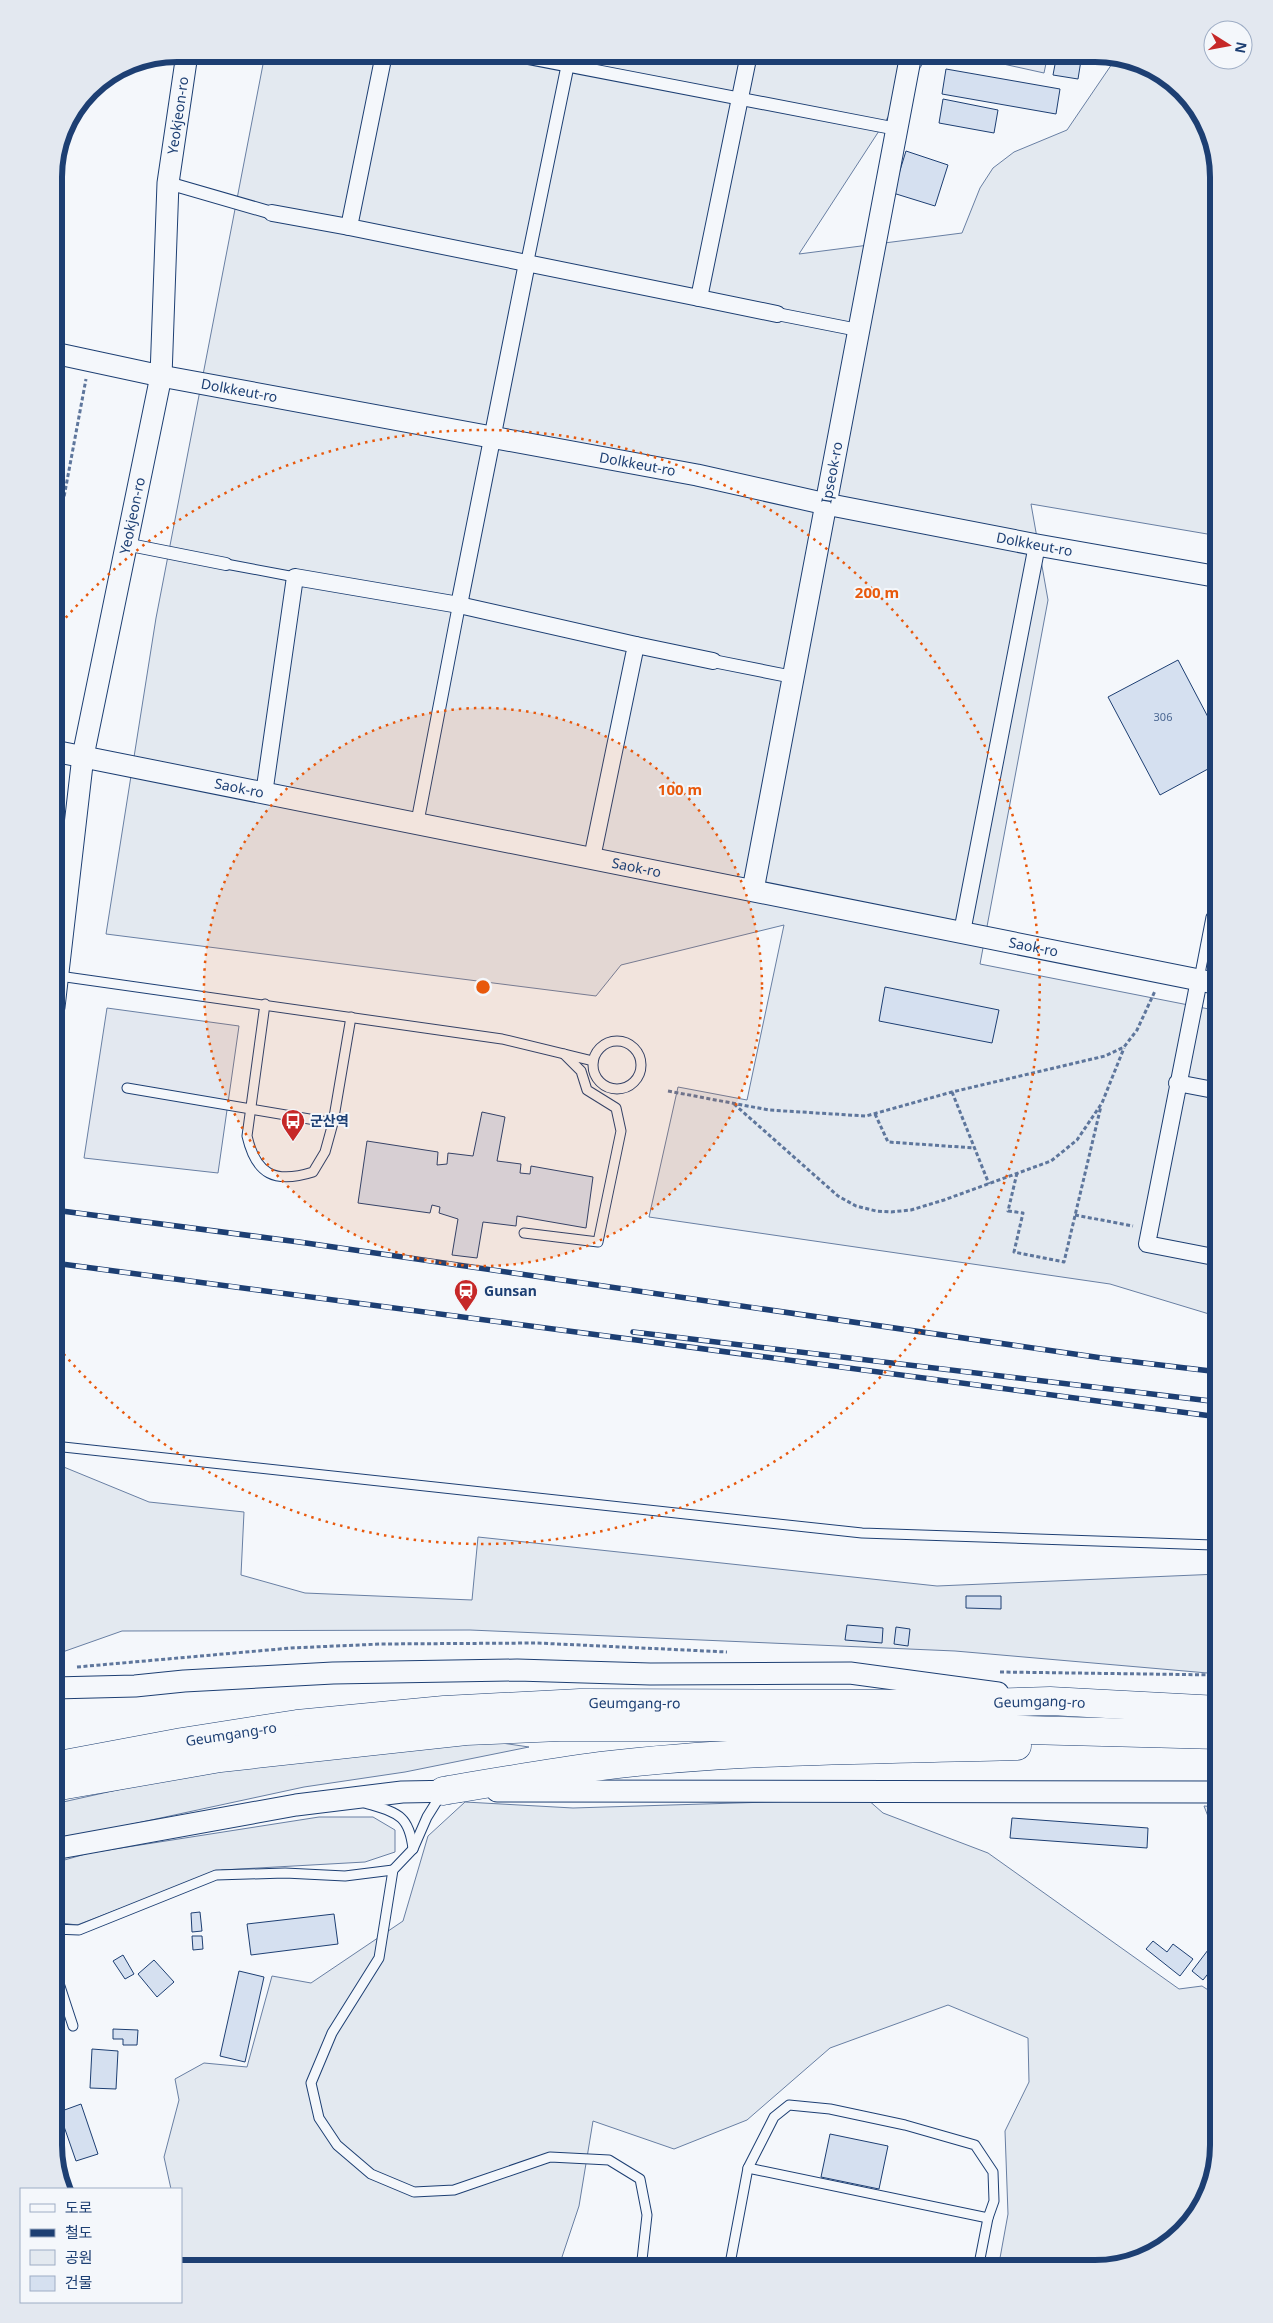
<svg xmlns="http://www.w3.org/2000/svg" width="1273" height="2323" font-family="'Noto Sans','Noto Sans KR',sans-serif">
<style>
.green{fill:#e3e9f0;stroke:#687fa3}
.parking{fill:#e3e8f0;stroke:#687fa3}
.building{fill:#d5e0f0;stroke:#1d3f73}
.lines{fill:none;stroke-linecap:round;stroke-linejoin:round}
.service-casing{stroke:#1d3f73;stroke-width:11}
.pedestrian-casing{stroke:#1d3f73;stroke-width:14}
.minor-casing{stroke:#1d3f73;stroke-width:18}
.tertiary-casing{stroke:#1d3f73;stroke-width:23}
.trunk-casing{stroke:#1d3f73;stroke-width:29}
.path{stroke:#5e769c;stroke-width:3;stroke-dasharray:4 2.5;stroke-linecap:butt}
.service{stroke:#f4f7fb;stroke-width:9}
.pedestrian{stroke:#f4f7fb;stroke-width:12}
.minor{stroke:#f4f7fb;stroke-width:16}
.tertiary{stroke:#f4f7fb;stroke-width:21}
.trunk{stroke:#f4f7fb;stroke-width:28}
.rail-casing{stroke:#1d3f73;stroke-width:5.5}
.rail{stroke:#f4f7fb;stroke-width:4;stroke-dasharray:11;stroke-linecap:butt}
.ring{fill:none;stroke:#e8590c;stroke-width:2.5;stroke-dasharray:2.5 5}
.labels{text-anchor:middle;stroke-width:4;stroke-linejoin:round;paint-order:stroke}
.number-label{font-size:11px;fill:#4b6792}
.street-label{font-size:14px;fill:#1d3f73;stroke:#f4f7fb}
.poi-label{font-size:14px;font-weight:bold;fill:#1d3f73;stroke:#f4f7fb;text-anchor:start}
.rim{fill:none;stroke:#1d3f73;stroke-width:6}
.centre{fill:#e8590c;stroke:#f4f7fb;stroke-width:2.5}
.ring-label{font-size:15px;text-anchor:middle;font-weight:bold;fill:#e8590c;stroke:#f4f7fb;stroke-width:4;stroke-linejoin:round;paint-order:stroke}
</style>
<rect width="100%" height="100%" fill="#f4f7fb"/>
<g class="green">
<polygon points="265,54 929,54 799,254 962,233 980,188 993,168 1014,152 1067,130 1116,58 1165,75 1210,130 1219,177 1219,536 1031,504 1048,600 980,964 1219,1011 1219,1317 1110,1284 649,1217 678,1087 747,1100 784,925 621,965 596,996 106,934 156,618"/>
<polygon points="54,1463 149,1502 244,1512 241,1575 305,1593 472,1600 478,1537 937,1586 1219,1574 1219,1674 955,1651 470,1630 122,1631 54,1655"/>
<polygon points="488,1741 529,1747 405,1772 304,1787 54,1841 54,1804 180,1776"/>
<polygon points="867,1799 883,1813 988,1853 1179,1989 1202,1986 1219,1997 1219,2146 1199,2214 1143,2260 1096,2269 998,2269 1008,2214 1005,2131 1029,2082 1028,2038 948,2005 830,2048 747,2120 674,2149 593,2121 579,2206 561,2260 562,2269 181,2269 181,2189 171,2189 164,2157 179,2100 175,2079 204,2063 247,2067 272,1976 311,1983 403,1921 428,1836 465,1802 573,1808"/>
<polygon points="1204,1806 1219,1807 1219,1845"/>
<polygon points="319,1817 373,1817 395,1830 395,1852 365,1862 222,1870 77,1925 54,1922 54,1863 89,1853"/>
</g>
<g class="parking">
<polygon points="958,54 1048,54 1044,73"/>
<polygon points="107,1008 239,1026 218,1173 84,1158"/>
</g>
<g class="building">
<polygon points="1057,54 1082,54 1078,79 1053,75"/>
<polygon points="946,69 1060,89 1056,114 942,94"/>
<polygon points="943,99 998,110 994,133 939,123"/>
<polygon points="906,151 948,165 935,206 893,193"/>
<polygon points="1178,660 1219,738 1219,763 1160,795 1108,697"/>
<polygon points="885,987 999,1010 992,1043 879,1021"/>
<polygon points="482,1112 505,1117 497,1161 521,1164 520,1173 530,1174 531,1166 593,1177 586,1228 517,1216 516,1226 483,1222 477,1258 452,1255 458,1219 439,1213 440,1207 432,1205 430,1213 358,1203 367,1141 438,1152 437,1165 447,1164 448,1153 473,1156"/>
<polygon points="966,1596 1001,1596 1001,1609 966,1608"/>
<polygon points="847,1625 883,1628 882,1643 845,1640"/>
<polygon points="896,1627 910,1629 908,1646 894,1644"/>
<polygon points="1012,1818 1148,1828 1147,1848 1010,1838"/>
<polygon points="200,1912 202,1931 192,1932 191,1913"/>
<polygon points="334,1914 338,1944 251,1955 247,1924"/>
<polygon points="192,1936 202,1936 203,1949 193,1950"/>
<polygon points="1153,1941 1167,1952 1173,1944 1193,1959 1180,1976 1146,1949"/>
<polygon points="1208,1950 1219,1960 1203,1980 1192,1971"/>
<polygon points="123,1955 134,1974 125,1979 113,1961"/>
<polygon points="154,1960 174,1982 157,1997 138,1974"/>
<polygon points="239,1971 264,1977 245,2062 220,2056"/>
<polygon points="113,2029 138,2030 137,2045 123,2045 123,2039 113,2039"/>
<polygon points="92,2049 118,2051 116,2089 90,2088"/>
<polygon points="81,2104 98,2154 76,2161 59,2112"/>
<polygon points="830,2134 888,2146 879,2189 821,2177"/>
</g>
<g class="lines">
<g class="service-casing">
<g id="service">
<polyline points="226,564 295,577"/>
<polyline points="59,976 502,1039 593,1061"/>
<polyline points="1199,979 1211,917"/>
<path d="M265,1004L247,1136C256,1175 275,1184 313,1172L325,1152L333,1123L351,1017"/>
<circle cx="617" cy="1065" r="24"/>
<polyline points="127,1088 333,1123"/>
<polyline points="524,1233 598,1242 621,1131 616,1108 587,1090 581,1071 564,1054"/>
<polyline points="54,1446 862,1533 1213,1545"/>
<polyline points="442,1793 427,1817 413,1849 393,1870 379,1958 332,2033 311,2083 319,2118 337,2145 371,2174 414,2192 454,2190 550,2157 609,2160 640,2179 647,2215 641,2269"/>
<path d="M365,1803C397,1813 409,1814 413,1849"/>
<polyline points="54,1929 79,1930 216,1875 285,1873 345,1876 393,1870"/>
<polyline points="54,1968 73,2026"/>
<polyline points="748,2168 988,2218"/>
<polyline points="729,2269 748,2168 774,2117 789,2105 830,2109 905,2125 975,2145 993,2172 994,2201 988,2218 978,2269"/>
</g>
</g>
<g class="pedestrian-casing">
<g id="pedestrian">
<polyline points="508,54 897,129"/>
<polyline points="168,183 272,213"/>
<polyline points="527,263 570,54"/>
<polyline points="777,314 858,330"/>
<polyline points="125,544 226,564"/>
<polyline points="713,661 793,677"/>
<polyline points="417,824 459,605"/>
</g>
</g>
<g class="minor-casing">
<g id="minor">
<polyline points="384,54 349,227 699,298 749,54"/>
<polyline points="272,213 349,227"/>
<polyline points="699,298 777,314"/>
<polyline points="459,605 527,263"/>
<polyline points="636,645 713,661"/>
<polyline points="264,794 295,577 459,605 636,645 592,858"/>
<polyline points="962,932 1037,545"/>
<polyline points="1199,980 1147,1244 1219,1258"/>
<polyline points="1177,1083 1219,1091"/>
</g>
</g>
<g class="tertiary-casing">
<g id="tertiary">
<path id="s1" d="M54,353L161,376L697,475L826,504L1037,545L1219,577"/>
<path id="s2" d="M54,751L1219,984"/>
<path id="s3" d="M753,890L911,54"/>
<path id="s4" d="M54,1007L83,756L161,376L168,183L187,54"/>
<polyline points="54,1688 135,1686 184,1681 333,1673 517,1670 650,1674 850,1673 998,1693"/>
<polyline points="497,1791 1219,1792"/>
<polyline points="54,1849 296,1805 402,1792 459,1791"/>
</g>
</g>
<g class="trunk-casing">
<g id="trunk">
<path id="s5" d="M54,1766L182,1742L297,1724L444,1710L580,1703L949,1704L1050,1701L1219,1710"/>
<polyline points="54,1787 220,1758 466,1731 560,1727 905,1727 1219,1735"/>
<path d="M443,1791C496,1782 548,1773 601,1766C739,1749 878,1750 1017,1746"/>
</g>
</g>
<g class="path">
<polyline points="54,504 64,497 86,379"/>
<polyline points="668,1091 769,1110 866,1116 952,1092 1105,1056 1124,1047 1137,1030 1155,991"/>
<polyline points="952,1092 989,1184"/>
<polyline points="734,1104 838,1196 856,1206 876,1211 891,1212 911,1210 944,1200 1051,1161 1077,1140 1102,1103 1124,1048"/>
<polyline points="875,1114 888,1142 975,1148"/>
<polyline points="1017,1173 1008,1211 1023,1213 1014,1252 1064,1262 1101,1106"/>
<polyline points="1075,1215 1133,1226"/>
<polyline points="77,1667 291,1648 381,1644 537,1643 727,1652"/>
<polyline points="1000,1672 1219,1675"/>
</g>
<use href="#service" class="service"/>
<use href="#pedestrian" class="pedestrian"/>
<use href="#minor" class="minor"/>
<use href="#tertiary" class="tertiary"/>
<use href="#trunk" class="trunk"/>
<g class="rail-casing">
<g id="rail">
<polyline points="54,1210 299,1242 1102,1358 1219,1372"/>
<polyline points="54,1263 1219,1417"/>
<polyline points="633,1332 1219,1402"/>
</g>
</g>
<use href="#rail" class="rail"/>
</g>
<circle cx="483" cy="987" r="279" fill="#e8590c" fill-opacity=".12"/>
<g class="ring">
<circle cx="483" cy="987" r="279"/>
<path d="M56 629A557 557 0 1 1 56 1345"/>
</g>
<defs>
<g id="bus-pin" transform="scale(1.25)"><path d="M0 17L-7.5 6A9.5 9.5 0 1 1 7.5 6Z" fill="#c62828" stroke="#f4f7fb"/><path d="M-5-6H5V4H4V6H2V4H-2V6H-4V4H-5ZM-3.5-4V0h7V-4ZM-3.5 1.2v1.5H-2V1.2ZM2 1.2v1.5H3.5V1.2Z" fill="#fff"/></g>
<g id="station-pin" transform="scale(1.25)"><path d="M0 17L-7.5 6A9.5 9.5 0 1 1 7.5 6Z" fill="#c62828" stroke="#f4f7fb"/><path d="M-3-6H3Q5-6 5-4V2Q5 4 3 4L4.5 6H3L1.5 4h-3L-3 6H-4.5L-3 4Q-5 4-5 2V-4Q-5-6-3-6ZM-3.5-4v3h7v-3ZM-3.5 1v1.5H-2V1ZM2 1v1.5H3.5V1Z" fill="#fff"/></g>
</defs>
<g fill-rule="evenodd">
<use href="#bus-pin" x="293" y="1121"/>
<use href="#station-pin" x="466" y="1291"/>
</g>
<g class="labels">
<g class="number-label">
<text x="1163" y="721">306</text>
</g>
<g class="street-label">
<text dy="5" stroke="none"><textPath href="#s4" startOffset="902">Yeokjeon-ro</textPath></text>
<text dy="5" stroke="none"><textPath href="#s1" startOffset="189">Dolkkeut-ro</textPath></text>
<text dy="5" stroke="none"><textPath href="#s1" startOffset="594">Dolkkeut-ro</textPath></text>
<text dy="5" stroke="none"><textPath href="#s3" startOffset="425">Ipseok-ro</textPath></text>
<text dy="5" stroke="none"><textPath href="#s4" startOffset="498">Yeokjeon-ro</textPath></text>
<text dy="5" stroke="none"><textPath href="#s1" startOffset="999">Dolkkeut-ro</textPath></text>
<text dy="5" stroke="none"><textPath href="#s2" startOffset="189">Saok-ro</textPath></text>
<text dy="5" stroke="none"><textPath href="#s2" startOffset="594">Saok-ro</textPath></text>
<text dy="5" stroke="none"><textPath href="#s2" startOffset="999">Saok-ro</textPath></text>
<text dy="5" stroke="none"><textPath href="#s5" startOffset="585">Geumgang-ro</textPath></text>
<text dy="5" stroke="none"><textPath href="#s5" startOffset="990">Geumgang-ro</textPath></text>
<text dy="5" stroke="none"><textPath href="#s5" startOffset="180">Geumgang-ro</textPath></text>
</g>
<g class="poi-label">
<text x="310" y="1126">군산역</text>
<text x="484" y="1296">Gunsan</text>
</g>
</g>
<path d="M0 0H1273V2323H0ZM177 62H1095A115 115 0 0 1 1210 177V2145A115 115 0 0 1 1095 2260H177A115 115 0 0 1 62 2145V177A115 115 0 0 1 177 62Z" fill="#e3e8f0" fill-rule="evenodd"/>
<path class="rim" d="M177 62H1095A115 115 0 0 1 1210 177V2145A115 115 0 0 1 1095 2260H177A115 115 0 0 1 62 2145V177A115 115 0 0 1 177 62Z"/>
<circle cx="483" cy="987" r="8" class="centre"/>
<g class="ring-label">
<text x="877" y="598">200 m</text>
<text x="680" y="795">100 m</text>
</g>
<rect x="20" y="2188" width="162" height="115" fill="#f4f7fb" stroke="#9eadc5"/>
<rect x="30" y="2204" width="25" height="8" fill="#f4f7fb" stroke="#9eadc5"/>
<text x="65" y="2213" font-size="15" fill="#1d3f73">도로</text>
<rect x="30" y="2229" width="25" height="8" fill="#1d3f73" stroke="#9eadc5"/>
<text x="65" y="2238" font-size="15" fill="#1d3f73">철도</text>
<rect x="30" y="2250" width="25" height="15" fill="#e3e9f0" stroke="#9eadc5"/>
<text x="65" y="2263" font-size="15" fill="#1d3f73">공원</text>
<rect x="30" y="2276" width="25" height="15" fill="#d5e0f0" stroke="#9eadc5"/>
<text x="65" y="2288" font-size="15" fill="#1d3f73">건물</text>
<g transform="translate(1228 45) rotate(101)"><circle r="24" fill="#f4f7fb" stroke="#9eadc5"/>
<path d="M0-4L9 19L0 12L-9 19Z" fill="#c62828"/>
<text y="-8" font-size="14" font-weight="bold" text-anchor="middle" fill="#1d3f73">N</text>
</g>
</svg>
